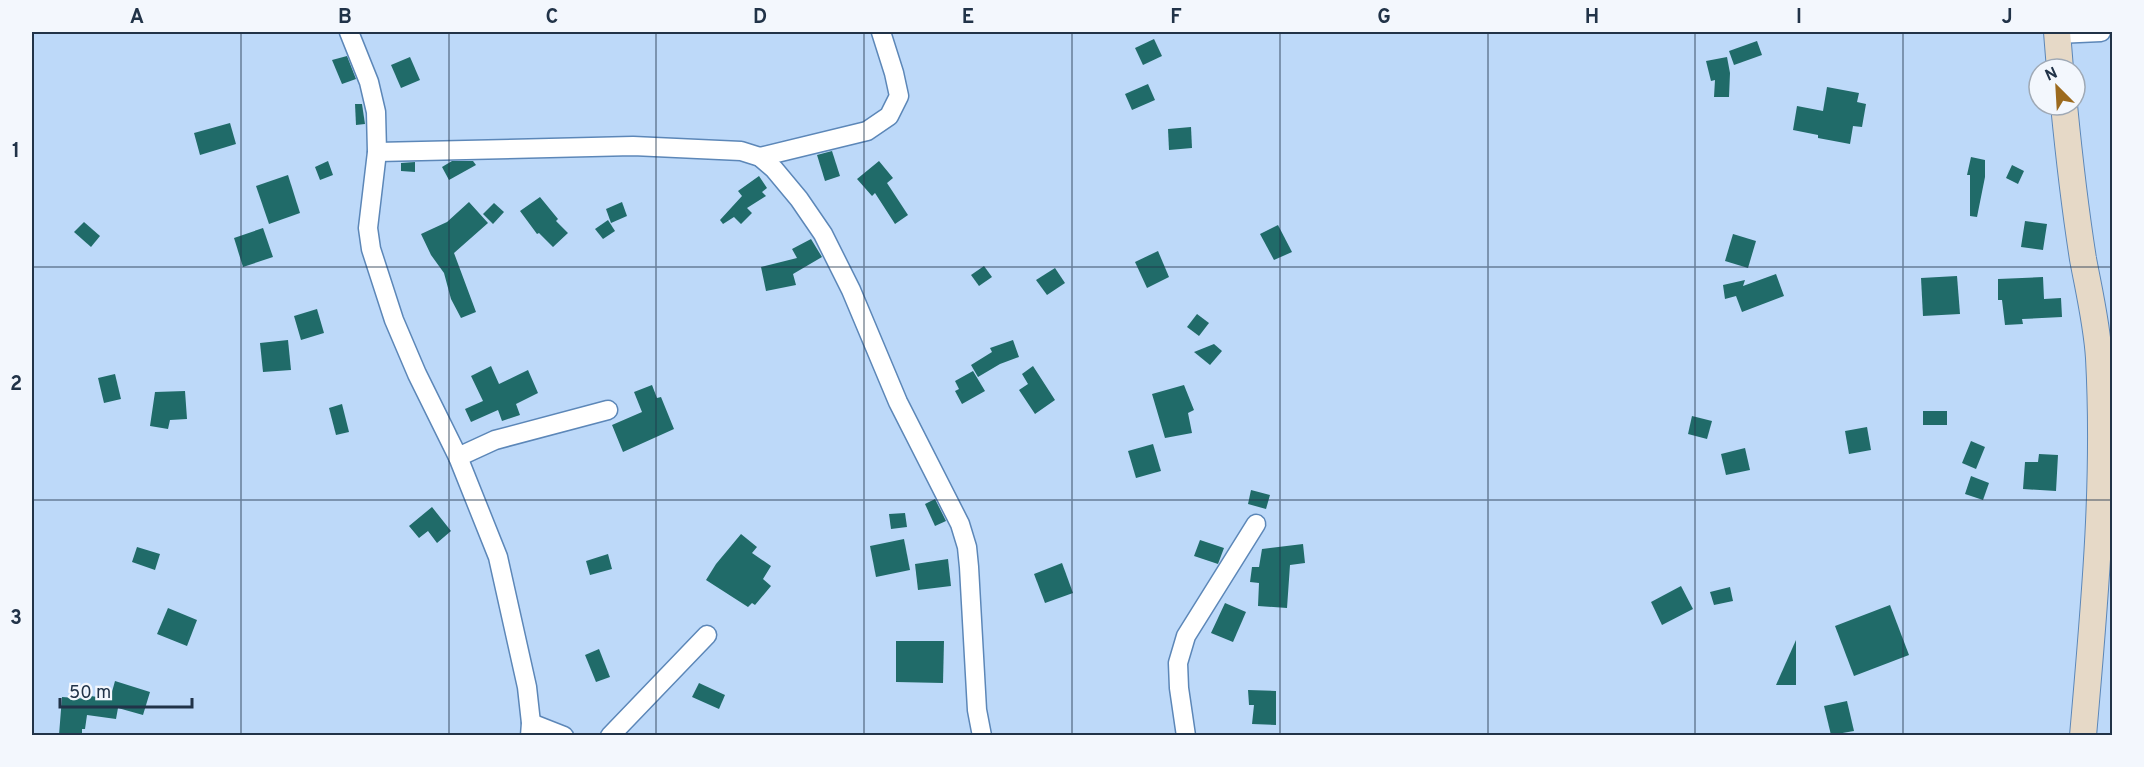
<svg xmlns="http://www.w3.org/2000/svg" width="2144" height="767" font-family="Overpass,sans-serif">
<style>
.building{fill:#206b69}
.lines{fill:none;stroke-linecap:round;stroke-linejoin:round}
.street-casing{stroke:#5c87b8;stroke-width:21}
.secondary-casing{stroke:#5c87b8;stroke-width:28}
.street{stroke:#fff;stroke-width:18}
.secondary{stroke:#e6d9c7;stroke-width:26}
.grid{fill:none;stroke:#213348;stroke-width:1.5;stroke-opacity:0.55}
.neatline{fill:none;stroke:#213348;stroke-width:2}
.grid-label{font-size:20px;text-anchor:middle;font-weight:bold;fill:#213348}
</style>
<rect width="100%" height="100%" fill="#bdd9f9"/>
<g class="building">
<polygon points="1154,39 1162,56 1143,65 1135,48"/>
<polygon points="1757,41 1762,55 1734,65 1729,51"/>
<polygon points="347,56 356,79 342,84 332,60"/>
<polygon points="410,57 420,80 401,88 391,65"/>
<polygon points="1727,57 1730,73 1729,97 1714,97 1715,80 1711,81 1706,61"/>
<polygon points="1148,84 1155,100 1132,110 1125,94"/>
<polygon points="1827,87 1859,93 1857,102 1866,104 1862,127 1853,126 1850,144 1818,138 1818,135 1793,130 1797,106 1823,111"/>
<polygon points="355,104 362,104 365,124 356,125"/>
<polygon points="230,123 236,144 200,155 194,133"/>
<polygon points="1191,127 1192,148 1169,150 1168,129"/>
<polygon points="832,151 840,176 825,181 817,155"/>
<polygon points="1971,157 1985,160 1985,177 1977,217 1970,216 1970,175 1967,175"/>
<polygon points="328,161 333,175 320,180 315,167"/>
<polygon points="452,161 473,161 476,165 449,180 442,167"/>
<polygon points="879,161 893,178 887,183 908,215 895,224 875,193 872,196 857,179"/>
<polygon points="415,162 415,172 401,171 401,163"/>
<polygon points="2012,165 2024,171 2018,184 2006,178"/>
<polygon points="288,175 300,213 269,224 256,186"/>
<polygon points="759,176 767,188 762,192 766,196 747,208 752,213 741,224 734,217 723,224 720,220 742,196 738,191"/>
<polygon points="540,197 558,219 556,221 568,233 553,247 539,233 537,234 520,211"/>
<polygon points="469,202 488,223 454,253 476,312 461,318 451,299 444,273 431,255 421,234 447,222"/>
<polygon points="622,202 627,216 611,223 606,209"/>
<polygon points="494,203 504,212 493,224 483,214"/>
<polygon points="608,220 615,231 603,239 595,229"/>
<polygon points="2025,221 2047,224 2043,250 2021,247"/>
<polygon points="84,222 100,236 91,247 74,232"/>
<polygon points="1278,225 1292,252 1274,260 1260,234"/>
<polygon points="263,228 273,257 243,267 234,238"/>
<polygon points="1733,234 1756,241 1748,268 1725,261"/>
<polygon points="811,239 822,257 793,274 796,285 766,291 761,267 797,258 792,249"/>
<polygon points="1158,251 1169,277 1147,288 1135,262"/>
<polygon points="984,266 992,277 979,286 971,275"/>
<polygon points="1055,268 1065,283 1047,295 1036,280"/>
<polygon points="1776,274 1784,296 1742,312 1736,296 1725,299 1723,285 1745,280 1743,286"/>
<polygon points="1957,276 1960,314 1923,316 1921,278"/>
<polygon points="2043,277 2044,299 2061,298 2062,317 2022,319 2023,324 2005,325 2002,300 1998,300 1998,279"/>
<polygon points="317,309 324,333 301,340 294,316"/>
<polygon points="1197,314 1209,323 1199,336 1187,327"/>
<polygon points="288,340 291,370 263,372 260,343"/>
<polygon points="1013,340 1019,357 1000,364 978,377 971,365 992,352 990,348"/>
<polygon points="1214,344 1222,351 1210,365 1194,352"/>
<polygon points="491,366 499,384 528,370 538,393 516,404 520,415 502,421 498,410 471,422 465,409 483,401 471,376"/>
<polygon points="1033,366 1055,400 1035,414 1019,390 1028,384 1022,374"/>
<polygon points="973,371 985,391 962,404 955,391 959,389 955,381"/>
<polygon points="115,374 121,399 104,403 98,378"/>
<polygon points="652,385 657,398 661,397 674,429 623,452 612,425 642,412 634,392"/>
<polygon points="1184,385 1194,410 1188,413 1192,433 1165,438 1152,394"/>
<polygon points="185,391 187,419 170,420 168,429 150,426 155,392"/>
<polygon points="342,404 349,432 336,435 329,408"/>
<rect x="1923" y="411" width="24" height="14"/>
<polygon points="1692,416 1712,421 1707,439 1688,434"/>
<polygon points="1867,427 1871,450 1849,454 1845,431"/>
<polygon points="1971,441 1985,447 1976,469 1962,463"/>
<polygon points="1153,444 1161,471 1136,478 1128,451"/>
<polygon points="1745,448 1750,470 1726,475 1721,454"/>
<polygon points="2039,454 2058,455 2056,491 2023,489 2025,462 2038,462"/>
<polygon points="1971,476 1989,483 1983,500 1965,494"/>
<polygon points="1251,490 1270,495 1266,509 1248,504"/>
<polygon points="935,499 946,521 935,526 925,504"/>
<polygon points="432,507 451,531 437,543 428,531 419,538 409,526"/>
<polygon points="905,513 907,527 891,529 889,514"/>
<polygon points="741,534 757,547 752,553 771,566 763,579 771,586 755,605 752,603 748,607 706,580 716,564"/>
<polygon points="904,539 910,570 876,577 870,546"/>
<polygon points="1200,540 1224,548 1218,564 1194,556"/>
<polygon points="1303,544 1305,563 1290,565 1287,608 1258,606 1259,583 1250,582 1252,567 1259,567 1262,549"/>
<polygon points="137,547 160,554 155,570 132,562"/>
<polygon points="608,554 612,569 590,575 586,561"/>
<polygon points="948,559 951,586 918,590 915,564"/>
<polygon points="1062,563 1073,593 1045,603 1034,574"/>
<polygon points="1681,586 1693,609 1662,625 1651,602"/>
<polygon points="1730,587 1733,601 1714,605 1710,592"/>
<polygon points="1225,603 1246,612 1233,642 1211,633"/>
<polygon points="1890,605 1909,655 1854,676 1835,626"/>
<polygon points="168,608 197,620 187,646 157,634"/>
<polygon points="1796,640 1796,685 1776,685"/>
<polygon points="896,641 944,641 943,683 896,682"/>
<polygon points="599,649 610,677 596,682 585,655"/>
<polygon points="115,681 150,692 143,715 118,708 116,719 87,715 85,729 82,729 82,735 59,735 62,697 90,699 91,696 110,699"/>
<polygon points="699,683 725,695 719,709 692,697"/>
<polygon points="1248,690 1276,691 1276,725 1252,724 1254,705 1249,705"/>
<polygon points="1847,701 1854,731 1831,735 1824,706"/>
</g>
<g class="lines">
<g class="street-casing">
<g id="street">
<polyline points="349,32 369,82 376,112 377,152 368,228 371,249 394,320 417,374 458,457 498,557 527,687 531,723 530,736"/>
<polyline points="2057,34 2101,32"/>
<polyline points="377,152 633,146 741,151 760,157 774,169 799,199 823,234 851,290 898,402 960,524 967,547 969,567 977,710 982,736"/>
<polyline points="760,157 867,131 889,116 899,96 894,73 881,32"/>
<polyline points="458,457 495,440 608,410"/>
<polyline points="531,723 564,736"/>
<polyline points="610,736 707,635"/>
<polyline points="1186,736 1179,688 1178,663 1186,636 1256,524"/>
</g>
</g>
<g class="secondary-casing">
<g id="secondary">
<polyline points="2057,32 2060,69"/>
<path d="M2064,105C2069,156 2075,208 2083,259C2089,291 2097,325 2099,358C2106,485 2094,609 2083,736"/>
</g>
</g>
<use href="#street" class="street"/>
<use href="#secondary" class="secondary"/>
</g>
<path class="grid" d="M241,32V736M449,32V736M656,32V736M864,32V736M1072,32V736M1280,32V736M1488,32V736M1695,32V736M1903,32V736M32,267H2112M32,500H2112"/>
<rect width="2144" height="767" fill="none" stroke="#f3f7fd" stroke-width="66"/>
<g transform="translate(2057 87) rotate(336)"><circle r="28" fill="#f3f7fd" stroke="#9fa9b5" stroke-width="1.5"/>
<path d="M0-4.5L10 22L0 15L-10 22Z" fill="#9c6a1e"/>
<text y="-9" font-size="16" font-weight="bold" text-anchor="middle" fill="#213348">N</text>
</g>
<path d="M60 698v9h132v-9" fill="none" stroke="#213348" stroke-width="3"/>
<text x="69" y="698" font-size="18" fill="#213348" stroke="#f3f7fd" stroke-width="4.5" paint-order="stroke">50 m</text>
<rect x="33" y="33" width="2078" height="701" class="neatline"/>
<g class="grid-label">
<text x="137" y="23">A</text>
<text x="345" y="23">B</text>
<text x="552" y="23">C</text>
<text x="760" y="23">D</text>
<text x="968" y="23">E</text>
<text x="1176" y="23">F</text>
<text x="1384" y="23">G</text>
<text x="1592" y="23">H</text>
<text x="1799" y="23">I</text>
<text x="2007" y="23">J</text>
<text x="16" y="157">1</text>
<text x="16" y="390">2</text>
<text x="16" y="624">3</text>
</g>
</svg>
